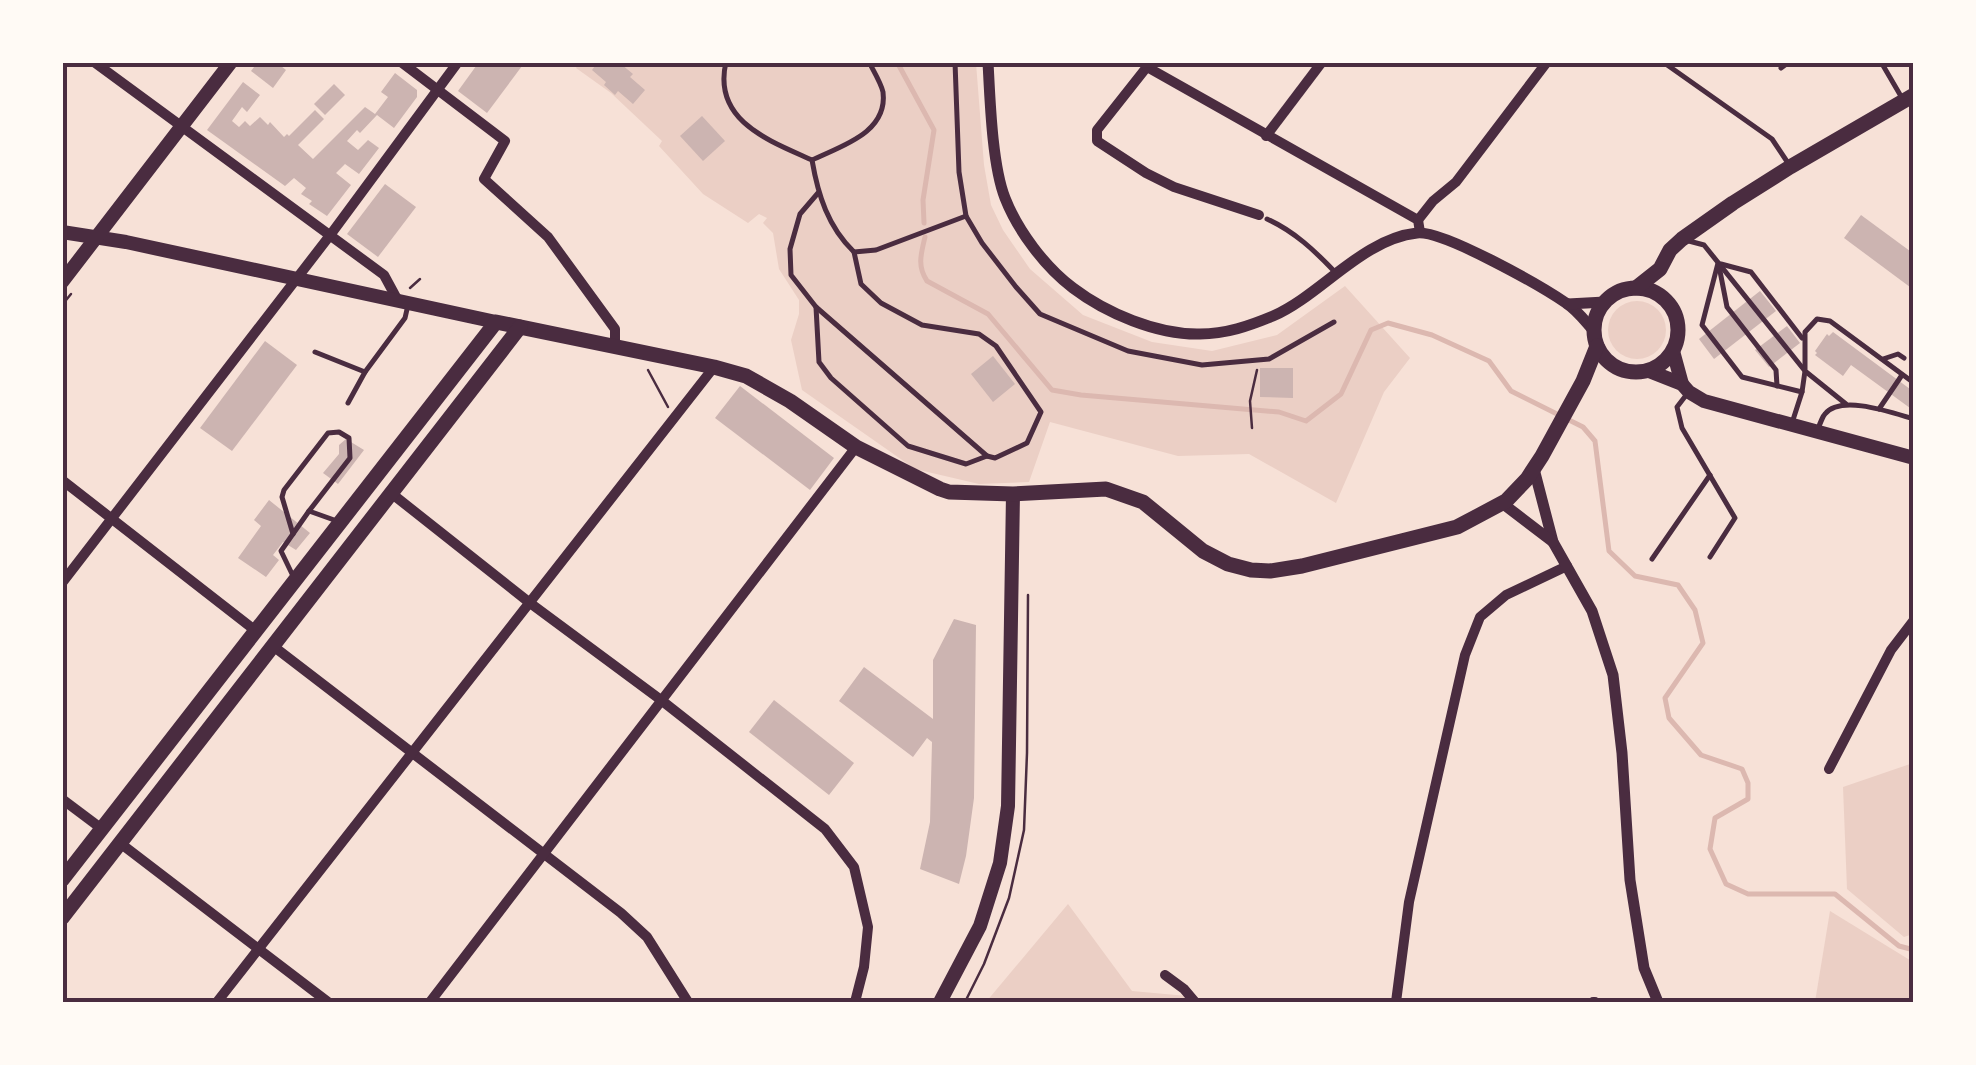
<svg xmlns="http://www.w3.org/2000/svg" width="1976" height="1065" font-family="'Fira Sans',sans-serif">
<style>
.green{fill:#ebcfc5}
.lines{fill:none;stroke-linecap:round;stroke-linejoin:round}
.stream{stroke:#dcb8b0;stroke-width:5}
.building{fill:#ccb4b1}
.path{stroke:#4a2c40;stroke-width:2.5}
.service{stroke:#4a2c40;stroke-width:5}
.minor{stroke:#4a2c40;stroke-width:10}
.tertiary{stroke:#4a2c40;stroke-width:11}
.secondary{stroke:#4a2c40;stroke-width:14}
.primary{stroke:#4a2c40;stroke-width:15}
.neatline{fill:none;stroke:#4a2c40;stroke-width:4}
</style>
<rect width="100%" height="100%" fill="#f7e1d7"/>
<g class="green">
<polygon points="579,62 976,63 984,165 991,205 1003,230 1030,269 1083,315 1152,342 1212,351 1277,335 1345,286 1410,358 1384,392 1336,503 1249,454 1178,456 1050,422 1029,482 979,484 915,469 802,390 791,340 799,314 799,300 779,269 773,233 763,223 767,218 759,214 748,223 703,194 659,146 662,141 611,93 576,68"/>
<circle cx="1637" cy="330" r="29"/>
<polygon points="1913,763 1913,934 1904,937 1847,889 1843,787"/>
<polygon points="1068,904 1132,991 1187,996 1191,1002 986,1002"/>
<polygon points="1830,911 1913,962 1913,1002 1815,1002"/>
</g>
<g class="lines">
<g class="stream">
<polyline points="897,62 934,130 923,200 924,223"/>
<path d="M925,237C921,254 917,266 927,281L988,314L1052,390L1081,395L1279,412L1306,421L1341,394L1371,330L1388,323L1432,335L1489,361L1511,391L1583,427L1595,441L1609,551L1635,576L1678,585L1695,610L1703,643L1665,698L1669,718L1701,755L1742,769L1748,783V799L1715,818L1710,849L1726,884L1748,894H1835L1899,946L1914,950"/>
</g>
</g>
<g class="building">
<polygon points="258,62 276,62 286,70 273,88 251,71"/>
<polygon points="479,62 525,62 487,113 458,91"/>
<polygon points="598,62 613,62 619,67 621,64 633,74 630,77 645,90 633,104 618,91 615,95 604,85 606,82 592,70"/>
<polygon points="395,73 417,90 417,97 394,128 377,115 360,133 357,130 347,141 358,150 368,140 379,148 359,174 345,164 336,173 351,185 327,216 309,204 312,201 301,194 306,188 294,178 285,186 207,130 243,82 260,95 247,112 242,107 232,121 239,127 245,121 250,126 260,117 268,125 270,122 284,137 287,134 289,136 315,110 324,119 298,145 313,159 365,107 375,114 388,97 381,92"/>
<polygon points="334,84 345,95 325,115 314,104"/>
<polygon points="702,116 725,141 703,161 680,136"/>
<polygon points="385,184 416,207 378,257 347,234"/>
<polygon points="1861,215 1914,254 1914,290 1844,238"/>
<polygon points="1760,291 1776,311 1714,359 1699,339"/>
<polygon points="1787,326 1800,343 1769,367 1755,350"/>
<polygon points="1833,332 1914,392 1914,403 1910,408 1851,365 1843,376 1815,355 1817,353 1815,351 1827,334 1829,336"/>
<polygon points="265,341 297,365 232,451 200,428"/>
<polygon points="993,356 1015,384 993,402 971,374"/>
<polygon points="1260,368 1293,368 1293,398 1260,397"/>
<polygon points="740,386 834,458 810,490 715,418"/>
<polygon points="346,439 364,450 338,484 323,473 339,454 339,445"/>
<polygon points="269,500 310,533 296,550 283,542 273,555 279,560 266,577 238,558 261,526 254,520"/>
<polygon points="954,619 976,625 974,798 966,856 959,884 920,869 930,822 932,742 927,738 913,757 839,701 864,667 933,719 933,660"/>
<polygon points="774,700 854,763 829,795 749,732"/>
</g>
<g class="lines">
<g class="path">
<polyline points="410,288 420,279"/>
<polyline points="62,305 71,294"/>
<polyline points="648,370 668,407"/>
<polyline points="1252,428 1250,401 1257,370"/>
<polyline points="965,1002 984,964 1009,898 1024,830 1027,753 1028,595"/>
</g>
<g class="service">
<path d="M726,62C712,121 770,141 812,160C818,195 828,227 854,252L876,250L966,216"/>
<polyline points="955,62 959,172 966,216 982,243 1016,287 1040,314 1128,351 1202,365 1269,359 1334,322"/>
<polyline points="1663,62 1772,139 1788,163"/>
<polyline points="1881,62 1902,98"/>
<polyline points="1781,68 1789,62"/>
<path d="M812,160C841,146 888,133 883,92C881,83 873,70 869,62"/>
<polyline points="818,193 800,214 790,249 791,275 816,307 987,456"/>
<path d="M1267,219C1294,231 1315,251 1335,272"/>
<polyline points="1685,240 1704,245 1805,371 1802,392 1792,423"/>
<polyline points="1718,263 1702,325 1742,377 1802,392"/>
<polyline points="1721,264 1751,272 1802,338"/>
<polyline points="1719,266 1727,307 1776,370 1777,386"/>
<polyline points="816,307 819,362 831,378 908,446 966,464 987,456 995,458 1027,443 1041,412 996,346 979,334 922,325 881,303 861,284 854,252"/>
<polyline points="315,352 365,372"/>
<polyline points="1883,359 1898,354 1904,358"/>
<polyline points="1687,394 1677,407 1682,428 1735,518 1710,557"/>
<polyline points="348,403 365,372 405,318 408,305"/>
<polyline points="1846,404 1805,371 1805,332 1817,319 1830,321 1914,383"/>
<polyline points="1879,409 1902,375"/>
<path d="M1818,429C1819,426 1823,416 1825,414C1841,394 1893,413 1914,419"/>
<polyline points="293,534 282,497 284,490 328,433 339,432 349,438 350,458 309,511"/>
<polyline points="1652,559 1710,475"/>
<polyline points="294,578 281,551 309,511 337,521"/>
</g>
<g class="minor">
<polyline points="94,62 384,275 397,299"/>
<polyline points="401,62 505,141 484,179 548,237 615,329 615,347"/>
<polyline points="1150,63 1097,130 1097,141 1146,173 1174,187 1259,215"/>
<polyline points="1147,67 1418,220 1420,232"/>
<polyline points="1266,136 1322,62"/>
<polyline points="1418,220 1433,201 1456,182 1547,62"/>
<polyline points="62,480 256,631"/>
<polyline points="391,493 530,603 661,700 825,829 854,867 868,927 864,967 855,1002"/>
<polyline points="62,583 331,234 458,62"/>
<polyline points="273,646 621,913 647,937 688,1002"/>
<polyline points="1829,769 1891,650 1914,620"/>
<polyline points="62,799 102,829"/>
<polyline points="120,843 328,1002"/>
<polyline points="1165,975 1184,989 1195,1002"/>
<polyline points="217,1002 714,367"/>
<polyline points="430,1002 856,447"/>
<polyline points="1396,1002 1409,902 1465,655 1480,617 1506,595 1567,566"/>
<polyline points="1593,1002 1595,1002"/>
</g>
<g class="tertiary">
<path d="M988,62C990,99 992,165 1005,198C1018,231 1045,267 1073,288C1106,313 1157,335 1200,334C1226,334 1249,326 1273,316C1321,295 1362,239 1417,233C1443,230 1541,286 1566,303C1577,310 1585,321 1593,330"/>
<polyline points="1568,304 1605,302"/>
<polyline points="1534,469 1553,542 1592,611 1613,675 1622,753 1630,880 1644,968 1658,1002"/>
<polyline points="1502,503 1553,542"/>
</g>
<g class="secondary">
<polyline points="62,232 126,242 496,322"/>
<polyline points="62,282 231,62"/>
<polyline points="1673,351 1682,384"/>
<polyline points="1649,371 1682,384 1689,392 1704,401 1914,458"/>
<polyline points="940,1002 980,926 1000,863 1008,806 1013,494"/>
</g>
<g class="primary">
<circle cx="1636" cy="330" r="42"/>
<polyline points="1636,288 1660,269 1670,250 1682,239 1733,203 1790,167 1914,95"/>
<polyline points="62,880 496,322 714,367 746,376 790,401 856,447 940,489 949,492 1013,494 1106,489 1143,502 1203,551 1228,564 1251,570 1270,571 1302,566 1457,527 1506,501 1527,479 1542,456 1583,381 1597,346"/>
<polyline points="62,918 520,327"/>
</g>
</g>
<rect width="1976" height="1065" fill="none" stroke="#fffaf5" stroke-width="130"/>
<rect x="65" y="65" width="1846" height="935" class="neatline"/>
</svg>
